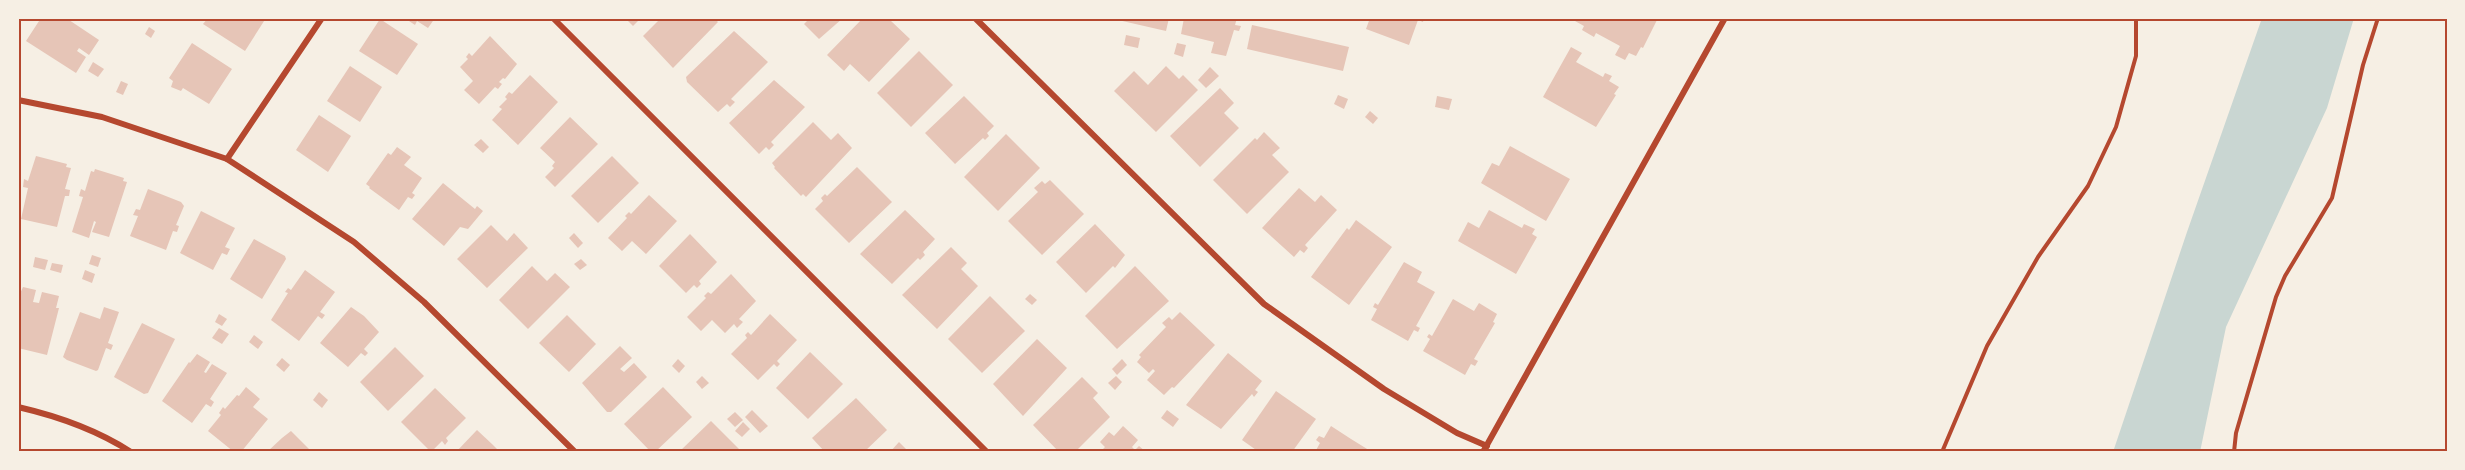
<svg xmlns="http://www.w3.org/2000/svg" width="2465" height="470" font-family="'Open Sans',sans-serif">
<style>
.water{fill:#c9d6d2}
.building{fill:#e6c5b7}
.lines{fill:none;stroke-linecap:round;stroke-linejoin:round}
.path{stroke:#b5482f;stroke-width:4}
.minor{stroke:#b5482f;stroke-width:6}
.neatline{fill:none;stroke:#b5482f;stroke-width:2}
</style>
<rect width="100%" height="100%" fill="#f6efe4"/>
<polygon class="water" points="2262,18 2354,18 2327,108 2226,327 2200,452 2113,452 2187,232"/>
<g class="building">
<polygon points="41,18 66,18 99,40 89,55 79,48 77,51 86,57 76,73 26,41"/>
<polygon points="208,18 266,18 245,51 203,24"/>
<polygon points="412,18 435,18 428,28 417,21 415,25 409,21"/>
<polygon points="625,18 641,18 633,26"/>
<polygon points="661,18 714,18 718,22 673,68 643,36"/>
<polygon points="810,18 843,18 819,39 804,24"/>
<polygon points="863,18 893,18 891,21 910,39 869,82 850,64 844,71 827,55"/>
<polygon points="1118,18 1169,18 1166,31 1118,20"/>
<polygon points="1184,18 1237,18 1235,25 1241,26 1239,31 1234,30 1226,56 1211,53 1214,42 1181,34"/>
<polygon points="1370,18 1424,18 1423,22 1418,20 1409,45 1366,29"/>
<polygon points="1576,18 1658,18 1643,48 1641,47 1636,56 1629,53 1625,60 1615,55 1620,46 1596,33 1594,37 1582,30 1584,26 1575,21"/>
<polygon points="380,19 418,44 397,75 359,51"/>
<polygon points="1252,25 1349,47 1343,71 1247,49"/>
<polygon points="149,27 155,31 151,38 145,34"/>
<polygon points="734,31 768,62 731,99 735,102 730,107 727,104 718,112 687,82 686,77"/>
<polygon points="1126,35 1140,38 1138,48 1124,45"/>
<polygon points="490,36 517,64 505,79 503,78 499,82 502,84 498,89 495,87 479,104 464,90 473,81 460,67 468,59 466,57 469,53 472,56"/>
<polygon points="192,43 232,69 209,104 183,88 181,91 171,87 173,81 169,78"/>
<polygon points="1177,43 1186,45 1183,57 1174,54"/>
<polygon points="1571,47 1582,53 1576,62 1603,77 1605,73 1612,76 1609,81 1619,87 1614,94 1616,95 1596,127 1543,97"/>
<polygon points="919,51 953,85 911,127 877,93"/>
<polygon points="93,62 104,69 98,77 88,71"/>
<polygon points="350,66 382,87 360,122 327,101"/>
<polygon points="1166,66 1179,79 1183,75 1198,90 1156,132 1114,91 1134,71 1148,85"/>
<polygon points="1210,67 1219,76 1206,88 1198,80"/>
<polygon points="530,75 558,102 518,145 492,120 502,109 499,107 507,99 505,97 509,92 512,94"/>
<polygon points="774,80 805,107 771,142 774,145 769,150 766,147 759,154 729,123"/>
<polygon points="121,81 128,84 123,95 116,92"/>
<polygon points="1220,88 1234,103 1224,113 1239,128 1200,167 1170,136"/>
<polygon points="1338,95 1348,99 1344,109 1334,104"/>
<polygon points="964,96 994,126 987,133 989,136 985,140 983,138 955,164 925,133"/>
<polygon points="1437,96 1452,99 1449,110 1435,107"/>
<polygon points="1370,111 1378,118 1373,124 1365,117"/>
<polygon points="319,115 351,136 328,172 296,150"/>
<polygon points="570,117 598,144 555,187 545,177 554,168 552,166 555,162 540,148"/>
<polygon points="813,122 831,140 838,133 852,148 806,197 803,194 801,196 774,168 775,167 772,163"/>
<polygon points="1264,132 1280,148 1272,155 1289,172 1247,214 1213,180 1255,138 1257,140"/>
<polygon points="1006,134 1040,168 998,211 964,177"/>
<polygon points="481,139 489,147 483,153 474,145"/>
<polygon points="1510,146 1570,179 1546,221 1481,183 1492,163 1499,166"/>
<polygon points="397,147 411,157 404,165 422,178 412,193 415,195 412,199 408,197 399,210 369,188 370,187 366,184 388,153 391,155"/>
<polygon points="36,156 67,164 66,167 71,168 65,189 70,190 69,196 65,196 57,227 21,219 28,188 23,187 24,179 28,181"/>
<polygon points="612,156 639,183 598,223 571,196"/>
<polygon points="857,167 892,202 849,243 815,209 823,201 821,198 825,194 827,196"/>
<polygon points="95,169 124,178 123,181 127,182 109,237 92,232 96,222 94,221 89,238 72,232 83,197 79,196 81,189 85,191 91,171 94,172"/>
<polygon points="1050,180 1084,214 1042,255 1008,221 1038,192 1034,188 1042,181 1045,184"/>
<polygon points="443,183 475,209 477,206 483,211 468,229 460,227 444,246 412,219"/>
<polygon points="1299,188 1315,202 1321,195 1337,210 1305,245 1308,248 1304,253 1300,250 1294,257 1262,228"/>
<polygon points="148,189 181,202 184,206 176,225 179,226 177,232 173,231 166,250 130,236 138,216 133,215 136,209 140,210"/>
<polygon points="649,195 677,221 646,254 632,241 622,251 608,238 627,218 625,216 629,212 631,214"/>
<polygon points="905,210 935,239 923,252 925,255 920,260 918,258 892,284 860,254"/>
<polygon points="1489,210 1522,228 1524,224 1535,229 1532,234 1537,237 1516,274 1458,241 1468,222 1479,228"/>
<polygon points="201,211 235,228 225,247 230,249 227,255 222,253 213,270 180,253"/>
<polygon points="1356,220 1392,247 1349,305 1311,277 1347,228 1349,230"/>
<polygon points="1095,224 1125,255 1115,268 1113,266 1086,293 1056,262"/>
<polygon points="491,225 507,241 514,233 528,248 487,288 457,259"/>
<polygon points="574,233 583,243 578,248 569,238"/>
<polygon points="690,234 717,262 699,281 701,284 697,288 694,285 686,293 659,266"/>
<polygon points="254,239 285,256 286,259 262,299 230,279"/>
<polygon points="951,247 967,263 961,269 978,286 937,329 902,295"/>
<polygon points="92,255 101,258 98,267 89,264"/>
<polygon points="35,257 48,260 45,270 33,267"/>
<polygon points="581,259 587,265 580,270 574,264"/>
<polygon points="1404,262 1422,272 1417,282 1435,292 1416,326 1420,328 1418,332 1414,330 1408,341 1371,320 1377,309 1373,307 1375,303 1378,305"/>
<polygon points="52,263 63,265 61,273 50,270"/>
<polygon points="532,266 547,281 555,273 570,287 528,329 499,300"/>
<polygon points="1135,266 1169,301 1117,349 1085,316"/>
<polygon points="85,270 95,274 92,283 82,279"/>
<polygon points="305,270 335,292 320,312 325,315 322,319 318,316 299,341 271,320 288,293 285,292 288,288 291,290"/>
<polygon points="731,274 756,301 739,319 743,322 737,328 734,324 725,333 712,320 701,331 687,317 706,298 704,296 708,292 711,294"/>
<polygon points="23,287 36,290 33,302 39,303 42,292 59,296 56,308 59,308 47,355 18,348 18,298"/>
<polygon points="1030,294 1037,300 1032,305 1025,299"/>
<polygon points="990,296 1025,331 982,373 948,339"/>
<polygon points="1453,299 1474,311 1479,303 1497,314 1493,322 1495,323 1474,359 1478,361 1475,366 1471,364 1465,375 1423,351 1430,339 1427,337 1429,334 1432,336"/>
<polygon points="104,307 119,312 108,343 113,345 111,350 106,348 98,370 96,371 67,360 63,357 80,312 100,319"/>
<polygon points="351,307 364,316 379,332 364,349 368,353 365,356 361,353 348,367 320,343"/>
<polygon points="1180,312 1215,345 1174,388 1172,387 1164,395 1147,380 1155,371 1153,369 1149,373 1137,362 1141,357 1139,355 1166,327 1162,323 1169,317 1172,320"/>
<polygon points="219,314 227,319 222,326 215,322"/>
<polygon points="770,314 797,340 777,361 780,364 777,367 774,364 758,380 731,354 747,338 745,335 748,332 751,335"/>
<polygon points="567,315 596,344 569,372 539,343"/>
<polygon points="142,323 175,339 148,393 144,394 114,377"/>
<polygon points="219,328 229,334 222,344 212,338"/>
<polygon points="254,335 263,342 258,349 249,342"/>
<polygon points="1037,339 1067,368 1023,416 993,384"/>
<polygon points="620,346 632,358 620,369 624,372 634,363 647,377 611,412 607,412 582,383"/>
<polygon points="395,347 424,376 388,411 360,382"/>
<polygon points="810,352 843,384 808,419 776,388"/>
<polygon points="1228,353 1262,381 1255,390 1258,392 1254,397 1252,394 1221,429 1186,405"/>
<polygon points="197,354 210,362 204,372 206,373 212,364 227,373 210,399 214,402 211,407 206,404 192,423 162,401 189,362 190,363"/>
<polygon points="282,358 290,365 284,372 276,365"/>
<polygon points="678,359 685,366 679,373 672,366"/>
<polygon points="1122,359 1127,365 1117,375 1112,369"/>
<polygon points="702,376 709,383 702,389 696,382"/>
<polygon points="1116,376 1122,382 1115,390 1108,383"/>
<polygon points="1082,377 1098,393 1093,398 1110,417 1075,452 1059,452 1033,425"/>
<polygon points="246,387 260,399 253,407 268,419 241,452 234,452 208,431 221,415 219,413 223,407 225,409 237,395 239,396"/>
<polygon points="663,387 692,417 655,452 651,452 624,424"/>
<polygon points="435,388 466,418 446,438 448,441 445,445 442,441 431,452 401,422"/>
<polygon points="1276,391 1316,419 1292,452 1259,452 1242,440"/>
<polygon points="319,392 328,400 322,408 313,400"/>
<polygon points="856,398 887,430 864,452 825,452 812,438"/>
<polygon points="752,410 768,426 760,433 745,417"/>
<polygon points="1167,410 1179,419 1173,427 1161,418"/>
<polygon points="735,412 743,420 735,427 727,419"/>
<polygon points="711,421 740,450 679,452"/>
<polygon points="743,422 750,429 742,437 735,431"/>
<polygon points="1123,426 1138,440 1132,447 1135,450 1139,446 1146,452 1100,452 1105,447 1100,442 1109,432 1114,436"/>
<polygon points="1331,426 1351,439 1372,452 1315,452 1320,443 1316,440 1319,436 1324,438"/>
<polygon points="477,430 493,445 500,452 456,452"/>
<polygon points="291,431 312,452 267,452 282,438"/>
<polygon points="899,442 909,452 890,452"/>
</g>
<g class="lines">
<g class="path">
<polyline points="1942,452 1987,346 2038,257 2088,186 2116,127 2136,56 2136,18"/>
<polyline points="2234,452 2236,433 2276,297 2285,276 2332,198 2363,65 2378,18"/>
</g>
<g class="minor">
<polyline points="553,18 987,452"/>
<polyline points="975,18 1264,304 1384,389 1457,433 1487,446"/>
<polyline points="18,100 102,117 227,159 354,242 424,302 575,452"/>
<polyline points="227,159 322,18"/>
<path d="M18,407C57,416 97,430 131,452"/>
<polyline points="1483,452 1725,18"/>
</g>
</g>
<rect width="2465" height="470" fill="none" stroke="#f6efe4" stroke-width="39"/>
<rect x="20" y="20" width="2426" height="430" class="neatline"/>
</svg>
